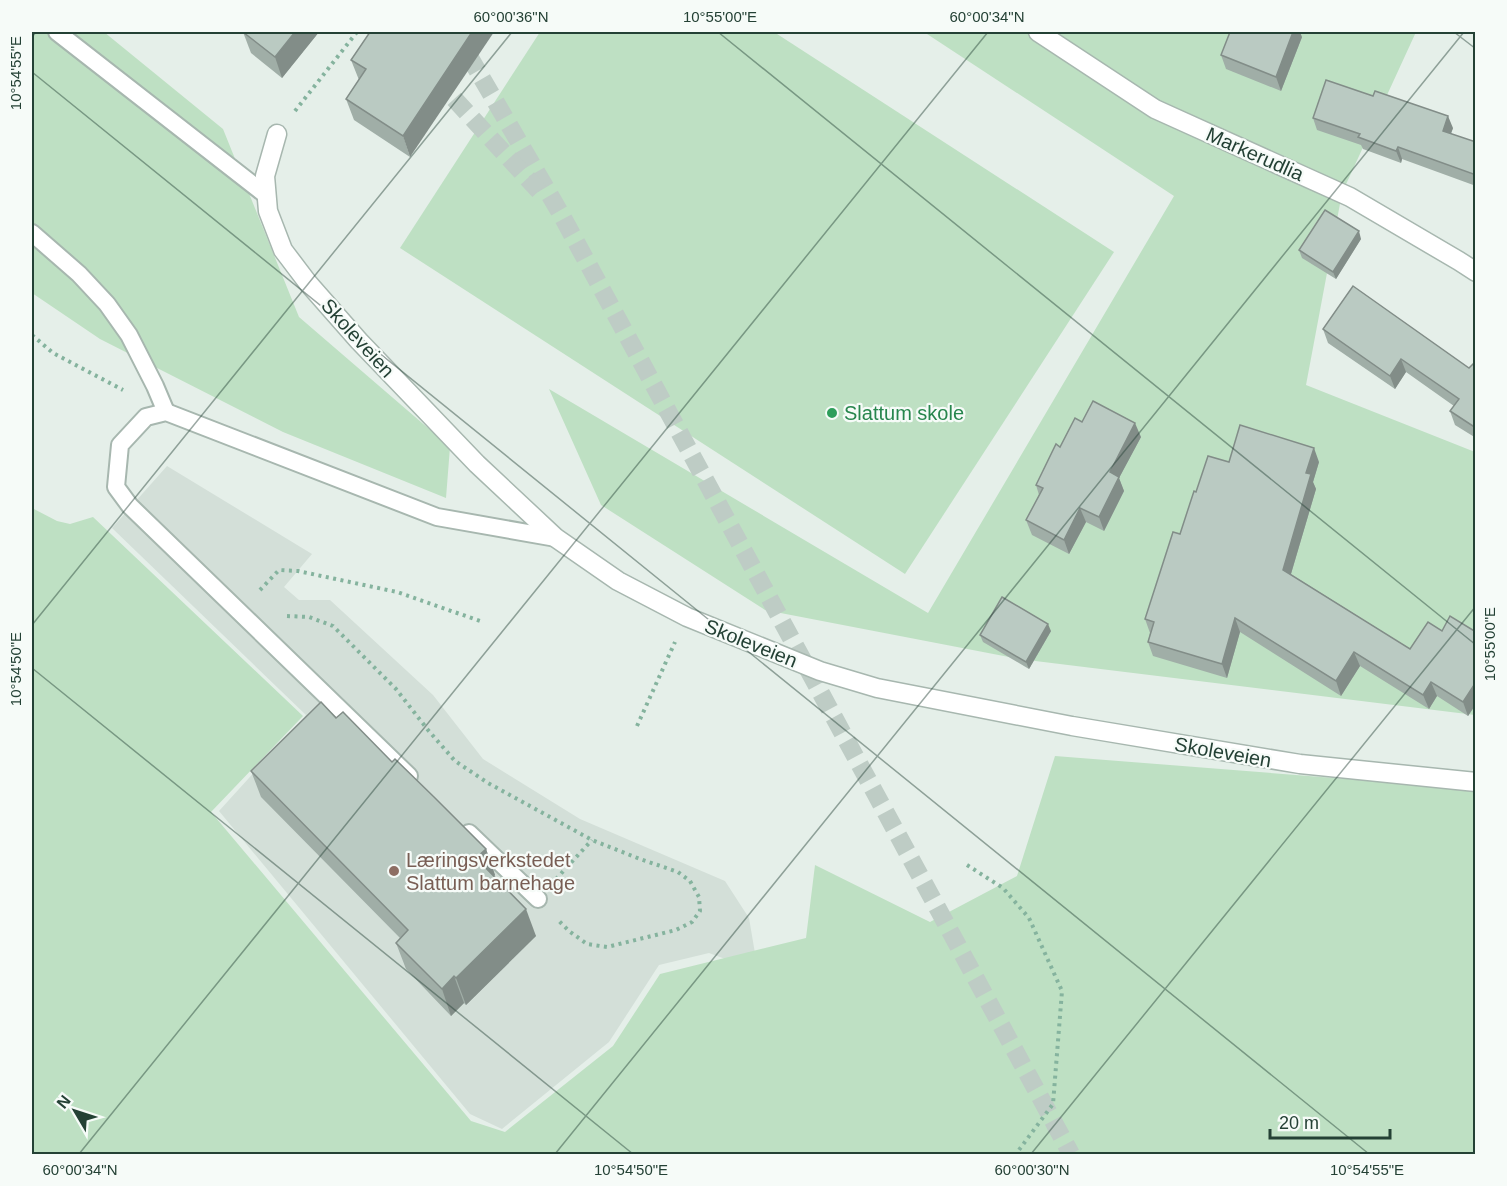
<svg xmlns="http://www.w3.org/2000/svg" width="1507" height="1186" font-family="Helvetica,sans-serif">
<style>
.built{fill:#d3dfd8}
.green{fill:#bee0c3}
.lines{fill:none;stroke-linecap:round;stroke-linejoin:round}
.highway-tunnel{stroke:#beccc5;stroke-width:18;stroke-dasharray:18 9;stroke-linecap:butt}
.lane-casing{stroke:#a7b7af;stroke-width:20}
.street-casing{stroke:#a7b7af;stroke-width:21}
.path{stroke:#85b39e;stroke-width:4;stroke-dasharray:3 4.5;stroke-linecap:butt}
.lane{stroke:#fff;stroke-width:16}
.street{stroke:#fff;stroke-width:18}
.wall{fill:#a0aea7}
.shaded-wall{fill:#828d88}
.building{fill:#bacac2;stroke:#828d88;stroke-width:1.5}
.ticks{fill:none;stroke:#244135;stroke-width:1.5;stroke-opacity:0.45}
.leisure-dot{fill:#2e9e5b;stroke:#f6fbf8;stroke-width:2}
.education-dot{fill:#8d6e63;stroke:#f6fbf8;stroke-width:2}
.labels{text-anchor:middle;stroke-width:4.5;stroke-linejoin:round;paint-order:stroke}
.street-label{font-size:20px;fill:#244135;stroke:#f6fbf8}
.leisure-label{font-size:20px;fill:#27864d;stroke:#f6fbf8;text-anchor:start}
.education-label{font-size:20px;fill:#785e54;stroke:#f6fbf8;text-anchor:start}
.neatline{fill:none;stroke:#244135;stroke-width:2}
.ticks-label{font-size:15px;text-anchor:middle;fill:#244135}
</style>
<rect width="100%" height="100%" fill="#e5efe9"/>
<polygon class="built" points="167,466 312,554 284,587 299,600 330,600 433,695 483,759 580,819 725,881 749,918 758,971 709,953 659,965 609,1042 502,1129 470,1114 219,811 306,715 112,528"/>
<g class="green">
<polygon points="32,32 104,32 223,129 299,317 450,447 446,498 283,432 100,339 32,293"/>
<polygon points="540,32 774,32 1114,252 905,574 400,248"/>
<polygon points="924,32 1416,32 1342,193 1306,385 1475,452 1475,715 1019,659 765,610 601,505 549,389 928,613 1174,196"/>
<polygon points="32,508 57,521 70,524 93,517 303,716 211,812 471,1121 505,1132 613,1046 660,974 806,938 815,865 930,922 1017,876 1055,756 1475,789 1475,1154 32,1154"/>
</g>
<g class="lines">
<g class="highway-tunnel">
<polyline points="455,32 562,216 1071,1154"/>
<polyline points="436,79 539,191"/>
</g>
<g class="lane-casing">
<g id="lane">
<polyline points="57,32 266,195"/>
<polyline points="32,233 79,274 107,304 129,335 155,386 166,412"/>
<polyline points="409,776 130,506 116,487 120,445 146,417 166,412 437,517 556,538"/>
<polyline points="469,833 538,899"/>
</g>
</g>
<g class="street-casing">
<g id="street">
<polyline points="1038,32 1155,109 1350,197 1459,261 1476,272"/>
<polyline points="277,134 265,176 268,211 283,250 308,283 359,341 477,464 556,538 618,581 687,617 820,671 877,688 1072,726 1300,764 1476,782"/>
</g>
</g>
<g class="path">
<polyline points="295,111 357,32"/>
<polyline points="32,335 53,353 123,390"/>
<polyline points="260,590 279,570 298,571 397,592 480,621"/>
<polyline points="287,616 309,617 333,626 396,689 428,730 455,761 488,783 592,840 640,859 678,872 690,881 699,897 700,911 692,922 676,930 607,947 587,944 569,931 557,919"/>
<polyline points="637,726 675,642"/>
<polyline points="967,865 1003,888 1029,918 1062,991 1053,1104 1016,1154"/>
<polyline points="556,879 592,840"/>
</g>
<use href="#lane" class="lane"/>
<use href="#street" class="street"/>
</g>
<g class="wall">
<polygon points="243,32 319,32 282,78 251,53"/>
<polygon points="370,32 410,157 354,120 346,99 359,80 351,60"/>
<polygon points="1302,37 1281,91 1226,69 1221,55"/>
<polygon points="1313,118 1453,128 1451,134 1476,142 1476,186 1402,159 1401,163 1363,149 1361,145 1317,130"/>
<polygon points="1361,239 1336,279 1302,258 1299,250"/>
<polygon points="1323,329 1469,368 1476,361 1476,438 1455,425 1450,411 1454,406 1406,372 1395,389 1328,343"/>
<polygon points="1082,422 1141,437 1119,478 1124,491 1104,531 1086,522 1069,554 1032,535 1026,520 1039,495 1036,485 1060,447"/>
<polygon points="1229,462 1319,462 1313,482 1316,489 1291,574 1410,649 1442,631 1476,632 1476,704 1468,716 1437,696 1429,709 1360,666 1341,696 1240,632 1227,678 1153,656 1148,642 1150,633 1145,619 1180,534 1196,492"/>
<polygon points="1051,631 1029,669 983,642 980,635"/>
<polygon points="336,718 392,762 486,849 495,875 494,877 536,936 466,1005 464,1003 451,1016 406,969 396,943 400,938 261,797 251,771"/>
</g>
<g class="shaded-wall">
<polygon points="295,32 319,32 282,78 275,57"/>
<polygon points="472,32 494,32 410,157 403,136"/>
<polygon points="1293,32 1300,32 1302,37 1281,91 1276,77"/>
<polygon points="1448,116 1453,128 1447,143 1443,131"/>
<polygon points="1398,147 1402,159 1401,163 1396,151"/>
<polygon points="1359,231 1361,239 1336,279 1333,272"/>
<polygon points="1401,359 1406,372 1395,389 1390,376"/>
<polygon points="1135,423 1141,437 1119,478 1124,491 1104,531 1099,517 1110,472"/>
<polygon points="1314,448 1319,462 1313,482 1316,489 1288,584 1283,570 1306,473"/>
<polygon points="1080,508 1086,522 1069,554 1064,540"/>
<polygon points="1235,618 1240,632 1227,678 1222,664"/>
<polygon points="1048,624 1051,631 1029,669 1026,662"/>
<polygon points="1354,652 1360,666 1341,696 1336,681"/>
<polygon points="1431,682 1437,696 1429,709 1423,695"/>
<polygon points="1476,682 1476,704 1468,716 1463,702"/>
<polygon points="486,849 495,875 485,885 476,858"/>
<polygon points="526,909 536,936 466,1005 456,978"/>
<polygon points="454,976 464,1003 451,1016 442,989"/>
</g>
<g class="building">
<polygon points="243,32 295,32 275,57"/>
<polygon points="370,32 472,32 403,136 346,99 366,69 351,60"/>
<polygon points="1230,32 1293,32 1276,77 1221,55"/>
<polygon points="1326,80 1373,96 1375,91 1448,116 1443,131 1476,142 1476,175 1398,147 1396,151 1358,137 1360,134 1313,118"/>
<polygon points="1325,210 1359,231 1333,272 1299,250"/>
<polygon points="1353,286 1469,368 1476,361 1476,428 1450,411 1459,399 1401,359 1390,376 1323,329"/>
<polygon points="1093,401 1135,423 1110,472 1119,477 1099,517 1080,508 1064,540 1026,520 1043,488 1036,485 1056,444 1060,447 1075,418 1082,422"/>
<polygon points="1240,425 1314,448 1306,473 1311,474 1283,570 1410,649 1428,622 1442,631 1450,616 1476,632 1476,682 1463,702 1431,682 1423,695 1354,652 1336,681 1235,618 1222,664 1148,642 1154,622 1145,619 1173,532 1180,534 1194,491 1196,492 1208,456 1229,462"/>
<polygon points="1002,597 1048,624 1026,662 980,635"/>
<polygon points="321,702 336,718 343,712 392,762 395,759 434,797 486,849 476,858 526,909 456,978 454,976 442,989 396,943 408,930 251,771"/>
</g>
<path class="ticks" d="M718,32L1476,645M1454,32L1476,49M32,37L36,32M32,72L1369,1154M32,625L512,32M32,668L633,1154M79,1154L988,32M555,1154L1464,32M1031,1154L1476,606"/>
<circle class="leisure-dot" cx="832" cy="413" r="6"/>
<circle class="education-dot" cx="394" cy="871" r="6"/>
<g class="labels">
<g class="street-label">
<text transform="translate(1255 154) rotate(24)" y="7">Markerudlia</text>
<text transform="translate(358 338) rotate(48)" y="7">Skoleveien</text>
<text transform="translate(751 643) rotate(22)" y="7">Skoleveien</text>
<text transform="translate(1223 752) rotate(10)" y="7">Skoleveien</text>
</g>
<g class="leisure-label">
<text x="844" y="420">Slattum skole</text>
</g>
<g class="education-label">
<text x="406" y="867">Læringsverkstedet<tspan x="406" dy="23">Slattum barnehage</tspan></text>
</g>
</g>
<rect width="1507" height="1186" fill="none" stroke="#f6fbf8" stroke-width="66"/>
<g transform="translate(75 1111) rotate(309)" stroke="#f6fbf8" stroke-width="4.5" paint-order="stroke">
<path d="M0-4.5L10 22L0 15L-10 22Z" fill="#244135"/>
<text y="-9" font-size="16" font-weight="bold" text-anchor="middle" fill="#244135">N</text>
</g>
<path d="M1270 1129v9h120v-9" fill="none" stroke="#244135" stroke-width="3"/>
<text x="1279" y="1129" font-size="18" fill="#244135" stroke="#f6fbf8" stroke-width="4.5" paint-order="stroke">20 m</text>
<rect x="33" y="33" width="1441" height="1120" class="neatline"/>
<g class="ticks-label">
<text x="511" y="22">60°00'36"N</text>
<text x="720" y="22">10°55'00"E</text>
<text x="987" y="22">60°00'34"N</text>
<text transform="translate(16 73) rotate(-90)" y="5">10°54'55"E</text>
<text transform="translate(1490 644) rotate(-90)" y="5">10°55'00"E</text>
<text transform="translate(16 669) rotate(-90)" y="5">10°54'50"E</text>
<text x="80" y="1175">60°00'34"N</text>
<text x="631" y="1175">10°54'50"E</text>
<text x="1032" y="1175">60°00'30"N</text>
<text x="1367" y="1175">10°54'55"E</text>
</g>
</svg>
